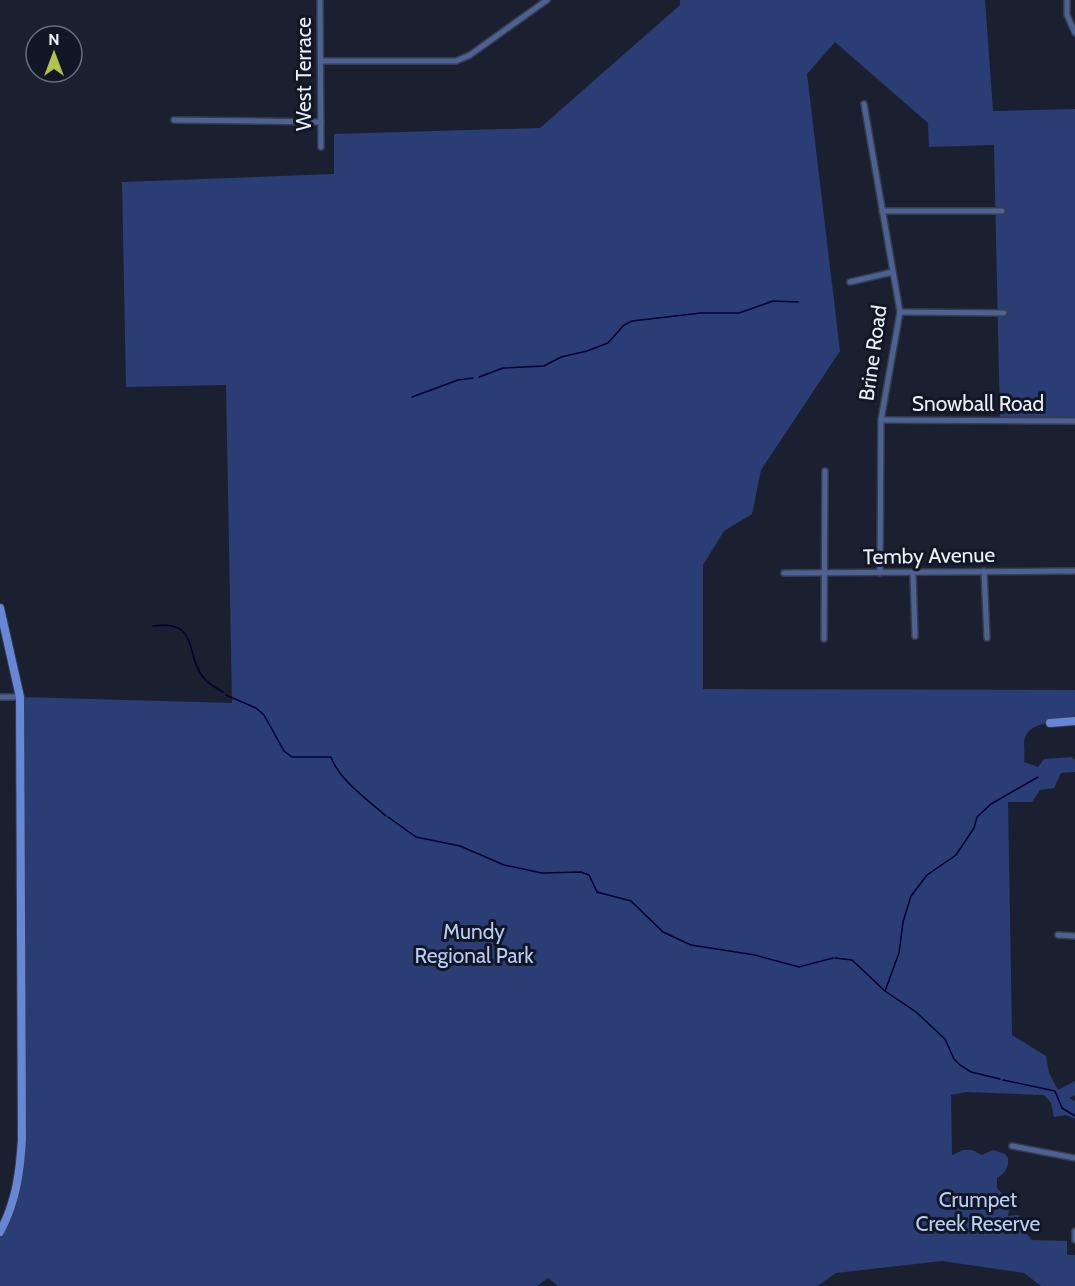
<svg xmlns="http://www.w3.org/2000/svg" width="1075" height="1286" font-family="Cabin,sans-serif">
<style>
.green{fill:#2a3e75}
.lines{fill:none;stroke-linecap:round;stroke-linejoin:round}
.stream{stroke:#010030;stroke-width:1.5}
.street-casing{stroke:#373d4b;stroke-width:8}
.secondary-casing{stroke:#373d4b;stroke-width:10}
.street{stroke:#4d6294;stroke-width:5}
.secondary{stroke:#6687d7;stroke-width:8}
.labels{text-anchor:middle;stroke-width:6;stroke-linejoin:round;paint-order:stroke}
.street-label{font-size:21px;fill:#eaeff9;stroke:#111725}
.park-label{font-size:21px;fill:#b9ccf6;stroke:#111725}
</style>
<rect width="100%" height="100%" fill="#1a202f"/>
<path class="green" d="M680,0H985L993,111L1075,109V421H1000L994,145L929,147L928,123L835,42L807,74L840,351L761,470L752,514L724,531L703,565V689L1075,690V721C1060,722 1026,720 1024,742C1024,748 1025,755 1024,762L1038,767L1044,759L1072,757L1075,760V772L1061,773L1054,788L1040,790L1032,802H1008L1012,1035L1046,1056L1049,1073L1058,1090L1075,1081V1095L1069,1098L1075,1101V1119L1066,1115L1054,1117L1051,1103L1044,1095L967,1092L951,1095L952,1155L963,1150H972L982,1155L993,1150L1005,1154L1008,1158C1009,1167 1005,1173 997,1178V1188L1010,1202L1008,1216L1019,1215L1023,1230L1032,1240L1067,1241V1255H1075V1286H1041L1024,1273L942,1261L836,1273L817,1286H558L548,1278L537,1286H0V1232L20,1175V697L232,703L226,385L126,387L122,182L334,174V134L540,128L680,5Z"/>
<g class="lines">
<g class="stream">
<polyline points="479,377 503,368 544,366 561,357 587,351 608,343 624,325 632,321 701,313 739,313 773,301 798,302"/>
<polyline points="412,397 458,380 473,378"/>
<path d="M153,626C200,620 184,652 203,677C208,684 216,688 223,692"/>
<path d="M226,695L256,708L264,715L284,751L292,757H331C339,780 368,800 386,816"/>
<polyline points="388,817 416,837 460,846 504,865 542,873 581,872 589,875 597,892 631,901 663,932 691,945 755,955 799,967 833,958"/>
<polyline points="835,958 852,960 885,991 916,1012 945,1039 954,1059 960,1065 971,1072 1000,1079"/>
<polyline points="885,991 899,953 903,922 911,896 927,875 956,855 974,828 977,817 991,804 1038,777"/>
<polyline points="1003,1080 1055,1091 1062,1108 1075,1116"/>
</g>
<g class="street-casing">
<g id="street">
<polyline points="320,0 321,147"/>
<polyline points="1067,0 1067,15 1075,33"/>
<polyline points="321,61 456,61 470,55 547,0"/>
<polyline points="864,104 900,312 881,420 880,573"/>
<polyline points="174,120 321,122"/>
<polyline points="882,211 1002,211"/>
<polyline points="850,282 893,272"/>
<polyline points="900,312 1004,313"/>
<polyline points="881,420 1075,421"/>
<polyline points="984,571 987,638"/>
<polyline points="784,573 1075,571"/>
<polyline points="913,573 915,636"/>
<polyline points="824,639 825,471"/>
<polyline points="0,697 20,697"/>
<polyline points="1058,935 1075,936"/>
<polyline points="1012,1146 1075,1158"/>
<polyline points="1075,1231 1075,1240"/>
</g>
</g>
<g class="secondary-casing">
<g id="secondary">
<path d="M0,608L20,697L22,1139C20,1173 16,1202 0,1232"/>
<polyline points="1050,723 1075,721"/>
</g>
</g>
<use href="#street" class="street"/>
<use href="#secondary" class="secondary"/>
</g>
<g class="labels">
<g class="street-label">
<text transform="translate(304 74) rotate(-90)" y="7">West Terrace</text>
<text transform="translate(873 353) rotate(-82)" y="7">Brine Road</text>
<text x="978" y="411">Snowball Road</text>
<text transform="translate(929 556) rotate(-1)" y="7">Temby Avenue</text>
</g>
<g class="park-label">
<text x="474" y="939">Mundy<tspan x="474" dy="24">Regional Park</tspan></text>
<text x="978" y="1207">Crumpet<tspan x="978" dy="24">Creek Reserve</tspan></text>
</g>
</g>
<g transform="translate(54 54)"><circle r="28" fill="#111725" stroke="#686d7a" stroke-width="1.5"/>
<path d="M0-4.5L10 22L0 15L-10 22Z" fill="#b2c24b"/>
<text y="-9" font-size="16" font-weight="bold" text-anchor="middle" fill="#eaeff9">N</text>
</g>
</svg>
